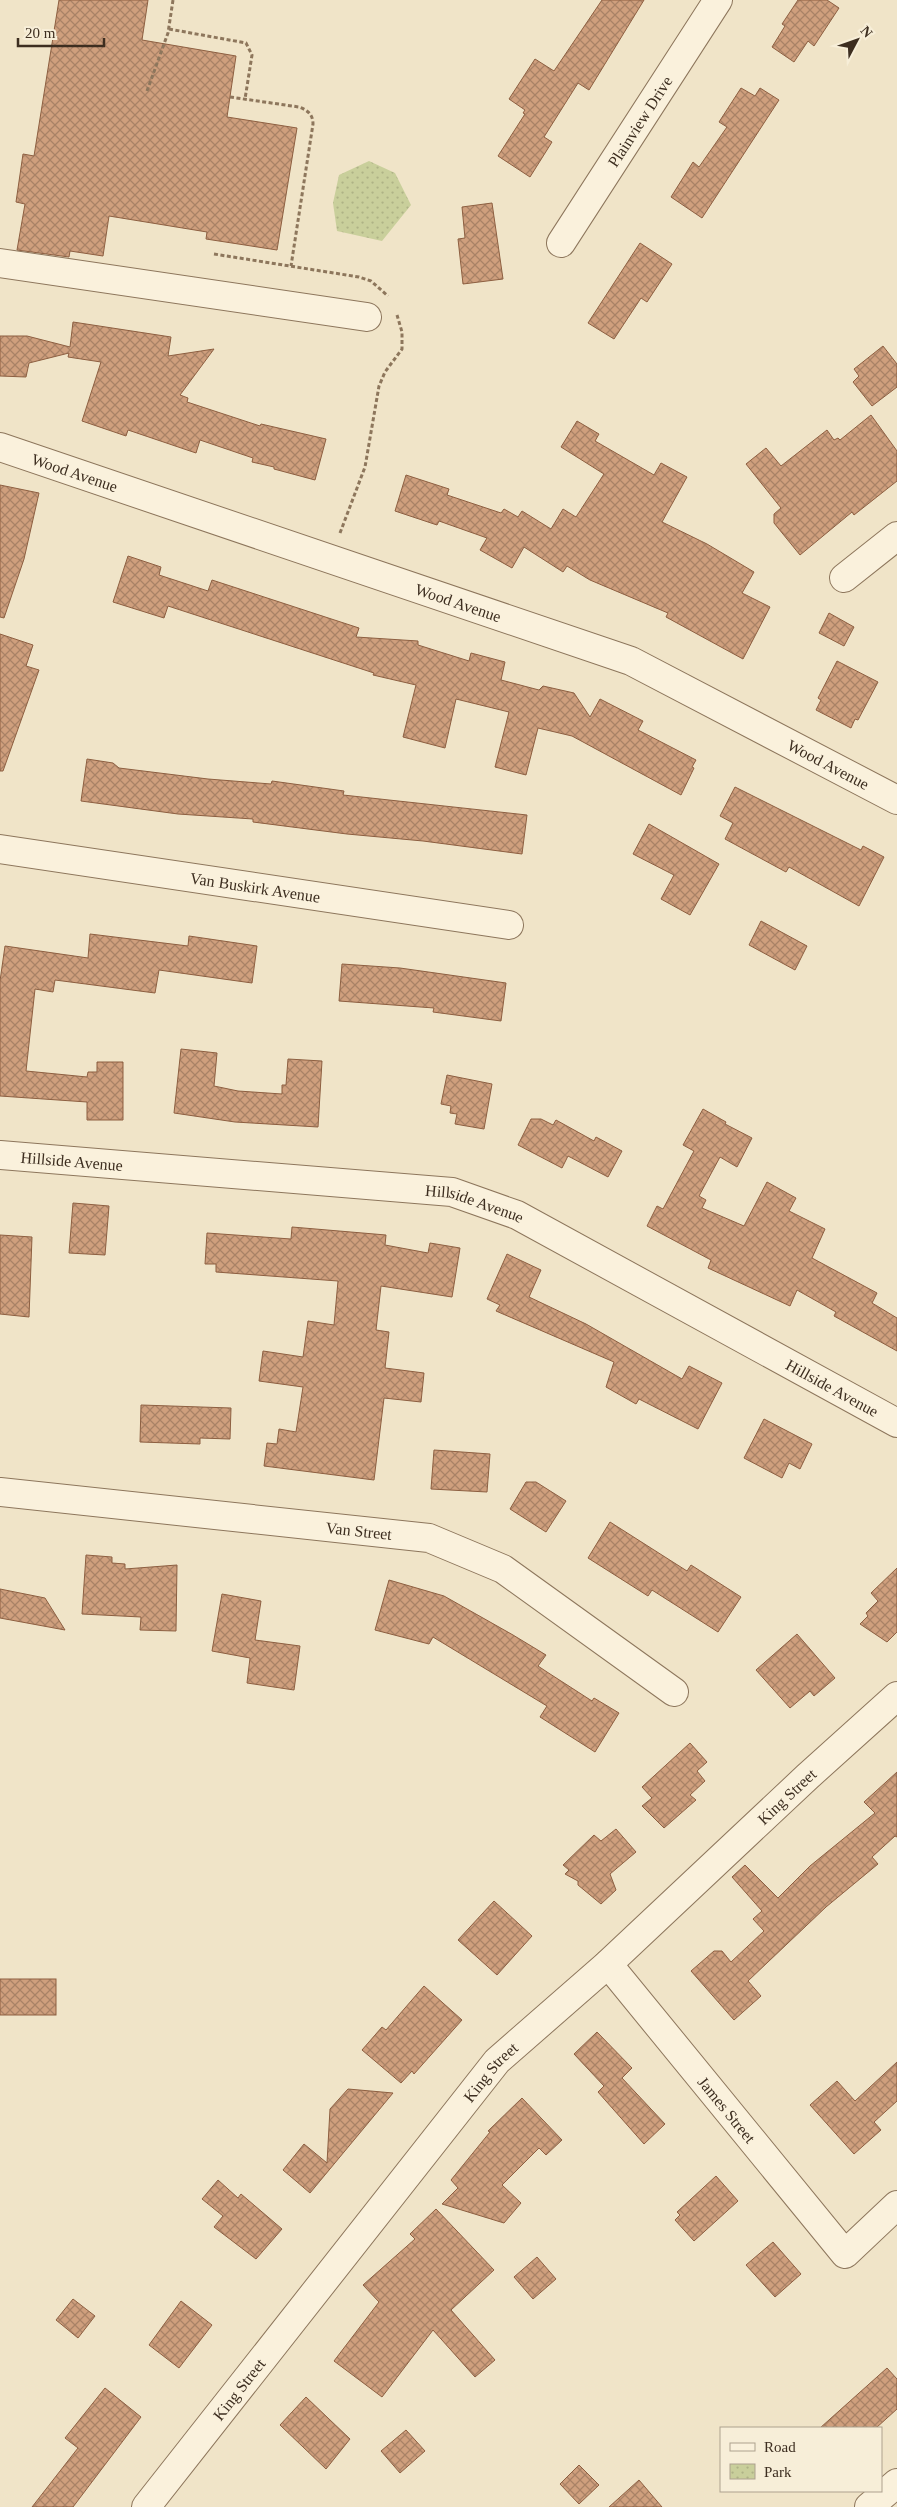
<svg xmlns="http://www.w3.org/2000/svg" width="897" height="2507" font-family="Georgia,serif">
<style>
.park{fill:url(#park-dots)}
.building{fill:url(#building-cross-hatch);stroke:#8d5f41}
.lines{fill:none;stroke-linecap:round;stroke-linejoin:round}
.minor-casing{stroke:#8d765c;stroke-width:30}
.path{stroke:#8d765c;stroke-width:3;stroke-dasharray:4 2.5;stroke-linecap:butt}
.minor{stroke:#faf1dc;stroke-width:28}
.labels{text-anchor:middle;stroke-width:4;stroke-linejoin:round;paint-order:stroke}
.street-label{font-size:16px;fill:#3d2e20;stroke:#f7eed8}
</style>
<defs>
<pattern id="park-dots" width="8" height="8" patternUnits="userSpaceOnUse" patternTransform="scale(1.25)"><rect width="8" height="8" fill="#c9cf9b"/><path d="M2 2h.1M6 6h.1" fill="none" stroke="#aeb285" stroke-width="1.8" stroke-linecap="round"/></pattern>
<pattern id="building-cross-hatch" width="8" height="8" patternUnits="userSpaceOnUse" patternTransform="scale(1.25)"><rect width="8" height="8" fill="#cf9f7d"/><path d="M0 0l8 8M0 8l8-8" fill="none" stroke="#a98266"/></pattern>
</defs>
<rect width="100%" height="100%" fill="#f0e4c8"/>
<polygon class="park" points="369,161 395,173 411,205 382,241 337,231 333,203 339,175"/>
<g class="building">
<polygon points="59,0 148,0 142,40 236,56 227,117 297,128 277,250 206,239 207,232 109,216 103,256 70,251 69,257 17,250 25,204 16,202 23,154 34,156"/>
<polygon points="602,0 644,0 589,90 578,83 544,137 552,142 530,177 498,156 525,114 523,113 525,110 509,99 535,59 554,71"/>
<polygon points="798,0 827,0 839,8 814,46 808,41 794,62 772,47 785,26 782,24"/>
<polygon points="741,88 755,96 760,88 779,100 702,218 671,197 693,162 699,167 727,127 719,122"/>
<polygon points="492,203 503,279 463,284 458,239 465,238 462,207"/>
<polygon points="640,243 672,264 647,302 641,298 614,339 588,323"/>
<polygon points="73,322 171,337 168,356 214,349 180,395 188,398 187,402 260,426 261,424 326,439 315,480 274,469 274,467 252,462 253,458 200,440 196,453 128,430 126,436 82,421 101,362 68,357 69,353 29,363 26,377 0,376 0,336 27,336 70,347"/>
<polygon points="883,346 897,364 897,387 872,406 853,382 859,376 854,369"/>
<polygon points="871,415 897,451 897,481 854,515 852,512 800,555 774,523 774,514 781,508 746,464 766,448 781,466 827,430 834,440 838,438 840,440"/>
<polygon points="577,421 599,434 595,441 654,475 661,463 687,477 662,522 707,544 754,572 742,593 770,607 743,659 666,617 668,613 590,580 567,566 563,572 524,547 512,568 480,550 487,538 439,521 437,525 395,511 406,475 449,489 447,495 501,513 504,509 518,517 522,511 551,529 563,509 576,517 604,474 561,447"/>
<polygon points="0,485 39,493 24,559 4,618 0,617"/>
<polygon points="128,556 161,567 159,575 208,591 212,580 359,628 356,637 418,641 418,645 469,661 471,653 505,662 501,680 539,690 543,686 574,693 590,717 600,699 643,721 638,730 696,760 692,767 694,768 681,795 572,736 538,728 526,775 495,767 509,712 456,699 445,748 403,737 416,685 373,675 374,673 168,606 164,618 113,602"/>
<polygon points="829,613 854,627 844,646 819,633"/>
<polygon points="0,634 33,645 26,666 39,670 3,771 0,771"/>
<polygon points="837,661 878,682 858,720 855,719 851,728 816,710 821,700 818,698"/>
<polygon points="87,759 113,763 119,768 208,779 271,784 272,781 344,791 343,795 527,815 522,854 423,841 347,834 253,822 253,819 178,814 81,801"/>
<polygon points="735,787 861,850 863,846 884,857 859,906 789,867 786,872 725,839 733,823 720,816"/>
<polygon points="649,824 719,864 690,915 661,899 674,875 633,854"/>
<polygon points="761,921 807,946 795,970 749,945"/>
<polygon points="90,934 188,946 189,936 257,946 252,983 159,970 155,993 55,980 53,992 35,989 26,1071 87,1077 88,1072 97,1072 97,1062 123,1062 123,1120 87,1120 87,1102 0,1096 0,981 5,946 88,958"/>
<polygon points="342,964 400,968 506,983 501,1021 433,1012 434,1008 339,1001"/>
<polygon points="181,1049 217,1053 214,1086 238,1091 282,1094 282,1085 286,1085 288,1059 322,1061 318,1127 235,1122 174,1113"/>
<polygon points="447,1075 492,1084 484,1129 455,1124 457,1114 450,1113 451,1106 441,1104"/>
<polygon points="703,1109 726,1122 725,1124 752,1138 737,1167 720,1157 699,1196 706,1200 702,1208 744,1226 767,1182 796,1198 789,1211 825,1229 812,1258 877,1293 872,1303 897,1318 897,1351 834,1316 836,1312 797,1290 790,1306 708,1268 711,1260 647,1226 657,1206 663,1209 694,1151 683,1145"/>
<polygon points="531,1119 541,1119 553,1125 556,1120 594,1141 596,1137 622,1151 608,1177 568,1156 562,1168 518,1145"/>
<polygon points="73,1203 109,1206 105,1255 69,1253"/>
<polygon points="292,1227 386,1235 385,1245 428,1253 430,1243 460,1248 452,1297 381,1286 376,1330 389,1332 385,1368 424,1373 421,1402 384,1398 374,1480 264,1466 267,1443 277,1444 279,1429 296,1432 303,1387 259,1381 263,1351 303,1357 308,1321 334,1325 338,1281 216,1272 216,1264 205,1264 207,1233 291,1239"/>
<polygon points="0,1235 32,1237 29,1317 0,1314"/>
<polygon points="507,1254 541,1270 529,1297 586,1324 682,1379 689,1366 722,1383 698,1429 639,1399 636,1404 606,1387 614,1362 496,1311 500,1305 487,1299"/>
<polygon points="141,1405 231,1408 230,1439 200,1438 200,1444 140,1442"/>
<polygon points="764,1419 812,1444 800,1469 789,1463 782,1478 744,1458"/>
<polygon points="434,1450 490,1454 487,1492 431,1489"/>
<polygon points="526,1482 536,1482 566,1501 546,1532 510,1509"/>
<polygon points="610,1522 687,1571 691,1565 741,1597 718,1632 652,1590 648,1596 588,1558"/>
<polygon points="86,1555 112,1557 112,1563 125,1564 125,1569 177,1565 176,1631 140,1630 141,1617 82,1614"/>
<polygon points="897,1568 897,1632 887,1642 860,1624 868,1616 866,1613 878,1601 871,1593"/>
<polygon points="389,1580 444,1596 513,1635 546,1655 538,1666 547,1672 592,1701 594,1698 619,1713 595,1752 540,1717 547,1706 433,1637 429,1644 375,1630"/>
<polygon points="0,1589 45,1598 65,1630 0,1618"/>
<polygon points="222,1594 261,1601 255,1640 300,1646 294,1690 247,1683 250,1658 212,1651"/>
<polygon points="797,1634 835,1678 814,1696 810,1691 790,1708 756,1670"/>
<polygon points="690,1743 707,1762 697,1771 705,1781 690,1795 696,1800 664,1828 642,1806 652,1798 642,1787"/>
<polygon points="897,1772 897,1837 895,1836 872,1857 878,1864 826,1907 748,1981 761,1996 734,2020 691,1971 714,1951 722,1951 731,1962 764,1931 753,1919 762,1911 732,1877 745,1865 778,1898 810,1866 875,1813 864,1802"/>
<polygon points="616,1829 636,1852 610,1874 616,1890 601,1904 578,1885 578,1881 565,1874 569,1870 563,1865 594,1835 601,1841"/>
<polygon points="494,1901 532,1936 497,1975 458,1940"/>
<rect x="0" y="1979" width="56" height="36"/>
<polygon points="424,1986 462,2020 414,2074 412,2071 401,2083 362,2050 382,2027 386,2030"/>
<polygon points="597,2032 632,2068 622,2078 665,2124 644,2144 598,2092 604,2086 574,2054"/>
<polygon points="897,2062 897,2101 874,2122 881,2130 854,2154 810,2105 837,2081 855,2101"/>
<polygon points="348,2089 393,2093 310,2193 283,2170 304,2144 327,2163 330,2109"/>
<polygon points="522,2098 562,2140 546,2155 539,2148 502,2185 521,2203 504,2223 442,2204 458,2188 451,2180 490,2132 488,2131"/>
<polygon points="716,2176 738,2201 694,2241 675,2220 680,2215 677,2212"/>
<polygon points="218,2180 238,2198 241,2194 282,2229 256,2259 214,2227 223,2216 202,2199"/>
<polygon points="436,2209 494,2270 451,2310 495,2360 475,2377 433,2330 382,2397 334,2361 379,2302 363,2285 415,2239 410,2234"/>
<polygon points="773,2242 801,2274 775,2297 746,2265"/>
<polygon points="537,2257 556,2279 533,2299 514,2277"/>
<polygon points="73,2299 95,2316 78,2338 56,2320"/>
<polygon points="181,2301 212,2325 179,2368 149,2345"/>
<polygon points="887,2368 897,2379 897,2409 876,2428 820,2428"/>
<polygon points="105,2388 141,2417 73,2507 32,2507 78,2448 65,2438"/>
<polygon points="306,2397 350,2439 326,2469 280,2425"/>
<polygon points="406,2430 425,2451 400,2473 381,2451"/>
<polygon points="579,2465 599,2485 579,2504 560,2484"/>
<polygon points="639,2480 662,2507 609,2507"/>
</g>
<g class="lines">
<g class="minor-casing">
<g id="minor">
<path id="s1" d="M561,243L718,0"/>
<polyline points="0,263 367,317"/>
<path id="s2" d="M0,447L631,661L897,800"/>
<polyline points="844,578 897,536"/>
<path id="s3" d="M0,849L509,925"/>
<path id="s4" d="M0,1155L452,1192L517,1215L897,1423"/>
<path id="s5" d="M0,1492L429,1538L503,1569L674,1692"/>
<path id="s6" d="M608,1964L845,2254L897,2205"/>
<path id="s7" d="M146,2507L497,2061L608,1964L807,1777L897,1696"/>
<polyline points="869,2507 897,2483"/>
</g>
</g>
<g class="path">
<polyline points="169,29 246,43 252,55 245,99"/>
<polyline points="147,91 168,33 173,0"/>
<path d="M230,97L299,107C307,110 313,114 313,124L291,266"/>
<polyline points="214,254 359,277 371,281 388,296"/>
<polyline points="340,533 365,467 379,386 385,372 402,349 402,332 397,315"/>
</g>
<use href="#minor" class="minor"/>
</g>
<g class="labels">
<g class="street-label">
<text dy="6" stroke="none"><textPath href="#s1" startOffset="145">Plainview Drive</textPath></text>
<text dy="6" stroke="none"><textPath href="#s2" startOffset="79">Wood Avenue</textPath></text>
<text dy="6" stroke="none"><textPath href="#s2" startOffset="484">Wood Avenue</textPath></text>
<text dy="6" stroke="none"><textPath href="#s2" startOffset="889">Wood Avenue</textPath></text>
<text dy="6" stroke="none"><textPath href="#s3" startOffset="258">Van Buskirk Avenue</textPath></text>
<text dy="6" stroke="none"><textPath href="#s4" startOffset="72">Hillside Avenue</textPath></text>
<text dy="6" stroke="none"><textPath href="#s4" startOffset="478">Hillside Avenue</textPath></text>
<text dy="6" stroke="none"><textPath href="#s4" startOffset="882">Hillside Avenue</textPath></text>
<text dy="6" stroke="none"><textPath href="#s5" startOffset="361">Van Street</textPath></text>
<text dy="6" stroke="none"><textPath href="#s7" startOffset="960">King Street</textPath></text>
<text dy="6" stroke="none"><textPath href="#s7" startOffset="555">King Street</textPath></text>
<text dy="6" stroke="none"><textPath href="#s6" startOffset="188">James Street</textPath></text>
<text dy="6" stroke="none"><textPath href="#s7" startOffset="150">King Street</textPath></text>
</g>
</g>
<rect x="720" y="2427" width="162" height="65" fill="#f7eed8" stroke="#ada18e"/>
<rect x="730" y="2443" width="25" height="8" fill="#faf1dc" stroke="#ada18e"/>
<text x="764" y="2452" font-size="15" fill="#3d2e20">Road</text>
<rect x="730" y="2464" width="25" height="15" fill="url(#park-dots)" stroke="#ada18e"/>
<text x="764" y="2477" font-size="15" fill="#3d2e20">Park</text>
<g transform="translate(857 40) rotate(49)" stroke="#f7eed8" stroke-width="4" paint-order="stroke">
<path d="M0-4L9 19L0 12L-9 19Z" fill="#3d2e20"/>
<text y="-8" font-size="14" font-weight="bold" text-anchor="middle" fill="#3d2e20">N</text>
</g>
<path d="M18 38v8h86v-8" fill="none" stroke="#3d2e20" stroke-width="2.5"/>
<text x="25" y="38" font-size="15" fill="#3d2e20" stroke="#f7eed8" stroke-width="4" paint-order="stroke">20 m</text>
</svg>
